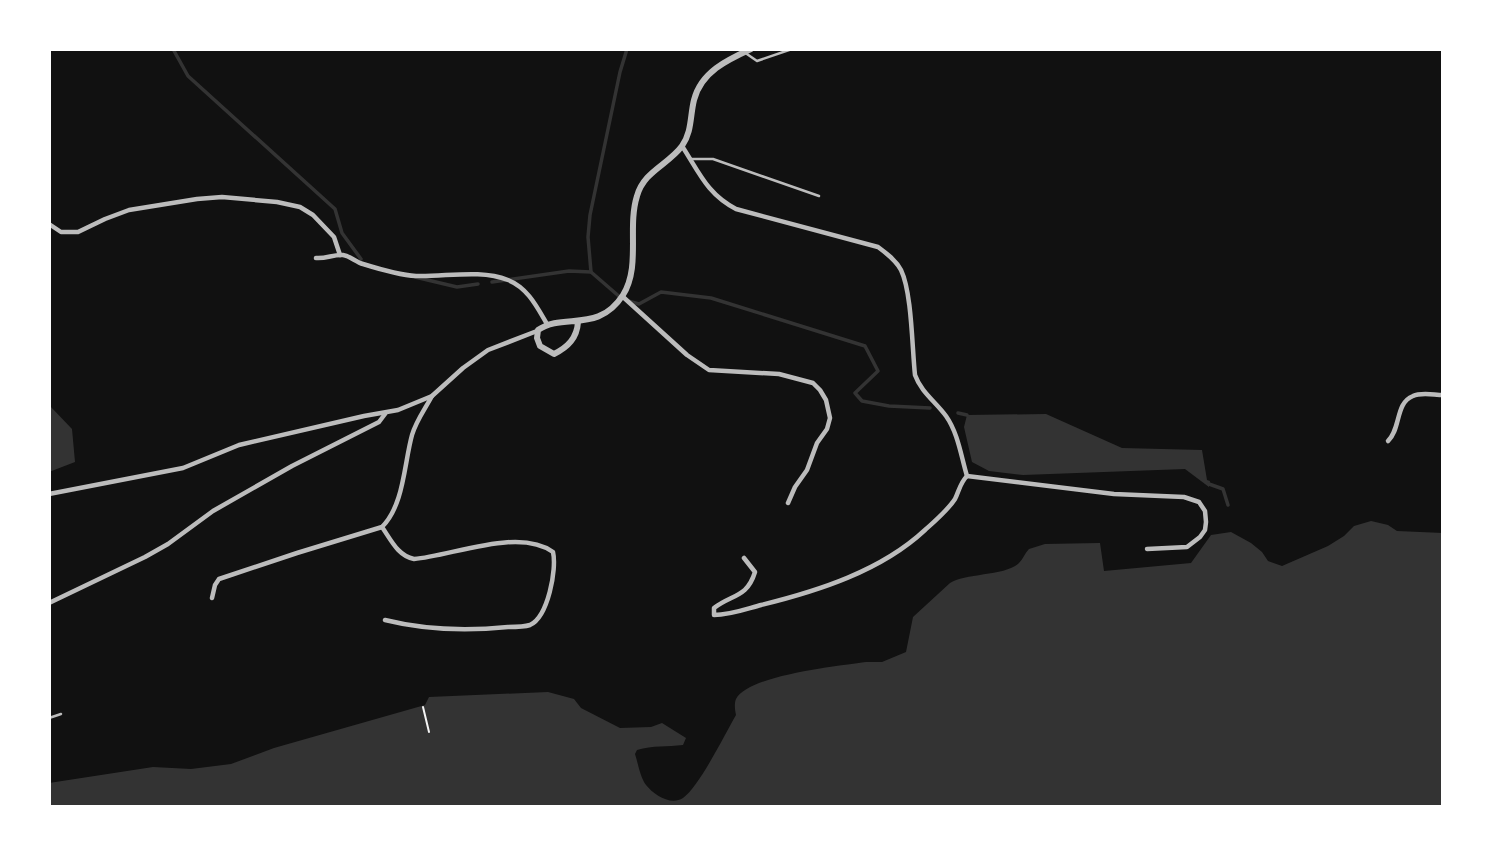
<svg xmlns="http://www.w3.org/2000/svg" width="1492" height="856" font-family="'Alegreya Sans',sans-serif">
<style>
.water{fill:#333}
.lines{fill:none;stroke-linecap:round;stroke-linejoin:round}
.stream{stroke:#333;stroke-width:3.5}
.path{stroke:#f5f5f5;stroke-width:2}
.service{stroke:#bcbcbc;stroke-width:2.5}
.minor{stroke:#bcbcbc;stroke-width:4.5}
.tertiary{stroke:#bcbcbc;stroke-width:6}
</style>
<rect width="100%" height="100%" fill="#111"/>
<g class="water">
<polygon points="49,405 72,429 75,462 49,472"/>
<polygon points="1046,414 1122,448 1202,450 1207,480 1210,481 1209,487 1185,469 1023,475 989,471 972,462 964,427 967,415"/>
<path d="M1371,521L1388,525L1397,531L1443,533V807H49V783L153,767L191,769L231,764L274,748L425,705L429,697L548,692L574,699L581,708L620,728L651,727L662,723L686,738L683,745C667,747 653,745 637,750L635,754C638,763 640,777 646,785C654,795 671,806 683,798C699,787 725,734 736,715C735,710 734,704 736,699C749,675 838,666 866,662H882L906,652L913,617L950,583C964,573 1006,576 1019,563C1023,559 1025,553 1029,549L1045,544L1100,543L1104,571L1191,563L1211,535L1231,532L1251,543L1262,552L1268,561L1282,566L1328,546L1344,536L1354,526Z"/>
</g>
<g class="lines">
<g class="stream">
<polyline points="173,49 188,76 335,209 342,233 361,259"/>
<polyline points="415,277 457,287 478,284"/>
<polyline points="492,282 569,271 591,272"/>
<polyline points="621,298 591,272 588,237 590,215 620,72 627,49"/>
<polyline points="628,301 639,304 661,292 711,298 865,346 878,371 855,393 862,401 889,406 930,408"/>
<polyline points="958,413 967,415"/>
<polyline points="1209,484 1223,489 1228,505"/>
</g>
<polyline class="path" points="423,707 429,732"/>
<g class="service">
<polyline points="744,52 757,61 792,49"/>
<polyline points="690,159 713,159 819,196"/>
<polyline points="49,718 61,714"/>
</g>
<g class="minor">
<path d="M682,146C699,172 707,194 736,209L878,247C886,253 896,260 901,270C912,293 912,348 915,375C921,392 936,402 946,416C958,433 961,456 967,476L1114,494L1184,497L1199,502L1205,511L1206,522L1205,530L1200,537L1187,547L1147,549"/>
<polyline points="49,224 61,232 78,232 105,219 129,210 197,199 222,197 277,202 300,207 313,215 334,237 340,255"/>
<path d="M316,258C326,259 334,254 343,255C350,256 356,262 363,264C379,269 399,275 416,276C446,277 480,269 508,280C528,288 537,307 547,324"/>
<polyline points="622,296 687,355 709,370 779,374 813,383 820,390 826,400 830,418 827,429 817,443 807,470 795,487 788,503"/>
<path d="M1388,441C1401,429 1395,403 1413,396C1421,392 1434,395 1443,395"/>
<polyline points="49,494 183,468 239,445 364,416 398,410 432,396 463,368 488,350 537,331"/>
<path d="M744,558L755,572C747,598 732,594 714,608V615C730,615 746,609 761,605C818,591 881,571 925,530C935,521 948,510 955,499C959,491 960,483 967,476"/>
<polyline points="212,598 215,585 219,579 297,553 382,527"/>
<polyline points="49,603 145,557 168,544 213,511 292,466 379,422 385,414"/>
<path d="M385,620C425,630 467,631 508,627C514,627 524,627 530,625C548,617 557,569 553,552C519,527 452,556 414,559C398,556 391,540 382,527C404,505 404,464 412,435C416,421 425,409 432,396"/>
</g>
<path class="tertiary" d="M578,322C577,338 568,347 554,354L540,346L537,338L538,330C564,312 598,334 623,295C641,266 627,228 637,196C644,171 668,165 682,146C692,132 690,116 694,100C701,72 727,60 751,49"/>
</g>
<rect width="1492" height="856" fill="none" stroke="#ffffff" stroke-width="102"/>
</svg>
